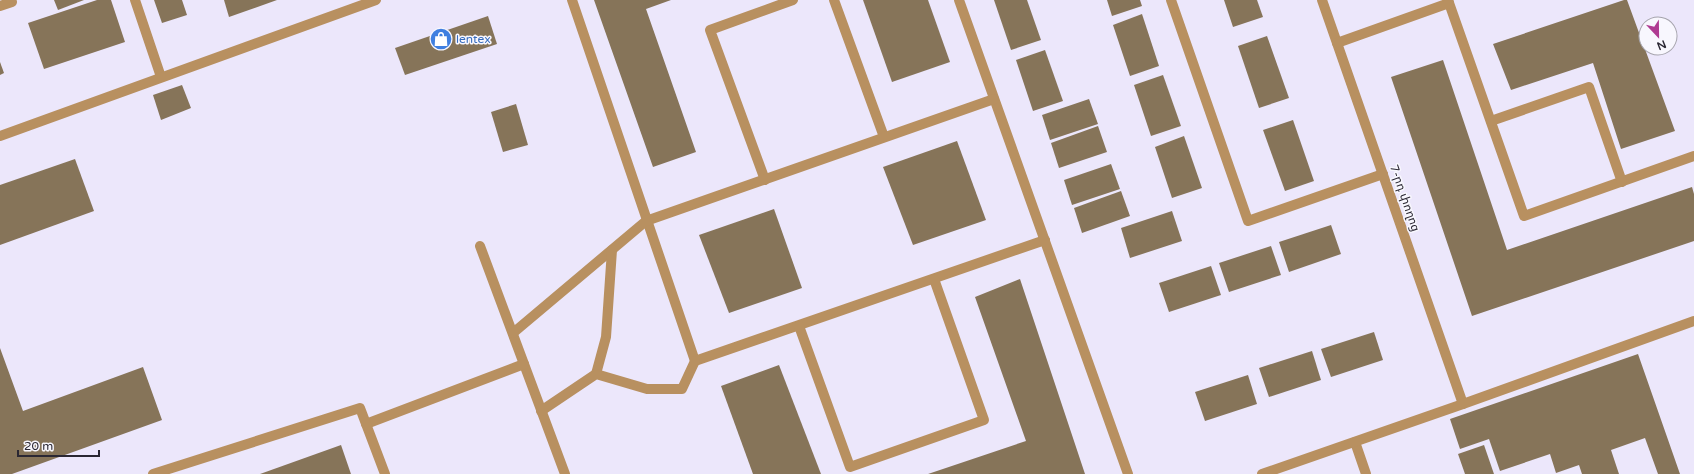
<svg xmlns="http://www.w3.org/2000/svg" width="1694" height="474" font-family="'Varela Round','Noto Sans Armenian',sans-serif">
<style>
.building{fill:#867459}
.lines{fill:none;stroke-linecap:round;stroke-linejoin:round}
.minor{stroke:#b89060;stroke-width:10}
.labels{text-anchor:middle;stroke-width:3;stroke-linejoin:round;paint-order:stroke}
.shop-label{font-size:12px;fill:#366cbe;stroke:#f8f7fe;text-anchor:start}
.street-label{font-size:12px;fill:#2a2733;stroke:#f8f7fe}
</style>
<rect width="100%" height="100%" fill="#ece7fb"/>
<g class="building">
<polygon points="54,0 84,0 58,10"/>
<polygon points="97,0 111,0 125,42 44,69 28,23"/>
<polygon points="154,0 182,0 187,15 162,23"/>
<polygon points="224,0 277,0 229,17"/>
<polygon points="594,0 671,0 646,9 696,152 653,167"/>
<polygon points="863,0 928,0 950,62 892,82"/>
<polygon points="994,0 1027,0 1041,40 1011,50"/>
<polygon points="1107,0 1140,0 1142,6 1112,16"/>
<polygon points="1224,0 1257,0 1263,17 1233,27"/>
<polygon points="1624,0 1627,0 1675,131 1621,149 1593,63 1511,90 1493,44"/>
<polygon points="1142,14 1159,66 1130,76 1113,25"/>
<polygon points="488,16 497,44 405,75 395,48"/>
<polygon points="1267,36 1289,98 1259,108 1238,46"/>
<polygon points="1045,50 1063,101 1033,111 1016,60"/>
<polygon points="1443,60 1507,250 1692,187 1694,194 1694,241 1472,316 1391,77"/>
<polygon points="0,62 4,73 0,75"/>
<polygon points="1163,75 1181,126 1151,136 1134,85"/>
<polygon points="182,85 191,108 161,120 153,95"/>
<polygon points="1089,99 1098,124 1050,140 1042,115"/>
<polygon points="516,104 528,145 503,152 491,112"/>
<polygon points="1293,120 1314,181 1285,191 1263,130"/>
<polygon points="1098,126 1107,152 1059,168 1051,143"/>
<polygon points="1184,136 1202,188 1172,198 1155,147"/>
<polygon points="957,141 986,220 913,245 883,167"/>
<polygon points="75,159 94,211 0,245 0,185"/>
<polygon points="1111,164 1120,189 1072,205 1064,180"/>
<polygon points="1121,191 1130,216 1082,233 1074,208"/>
<polygon points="774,209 802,288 729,313 699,235"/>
<polygon points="1172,211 1182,241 1130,258 1121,228"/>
<polygon points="1331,225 1341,254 1289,272 1279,242"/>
<polygon points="1271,246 1281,275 1229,292 1219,263"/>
<polygon points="1211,266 1221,295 1169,312 1159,283"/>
<polygon points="1020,279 1085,474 928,474 1026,441 975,297"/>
<polygon points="1374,332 1383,360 1331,377 1321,349"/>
<polygon points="0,348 23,411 143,367 162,420 12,474 0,474"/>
<polygon points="1312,351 1321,380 1269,397 1259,368"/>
<polygon points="1638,354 1680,474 1658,474 1645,438 1611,450 1619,474 1582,474 1579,465 1556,473 1550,454 1500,471 1489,439 1460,449 1450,419"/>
<polygon points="779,365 821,474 753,474 721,386"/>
<polygon points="1248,375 1257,404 1205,421 1195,392"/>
<polygon points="341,445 351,474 260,474"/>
<polygon points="1484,445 1494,474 1465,474 1458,454"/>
</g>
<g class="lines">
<g class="minor">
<polyline points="135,0 161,77"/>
<polyline points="572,0 695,361 1045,240"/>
<polyline points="834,0 884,137"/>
<polyline points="959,0 1128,474"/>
<polyline points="1171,0 1248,221 1383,174"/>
<polyline points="1322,0 1463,404"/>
<polyline points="1448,0 1524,216 1694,156"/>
<polyline points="0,6 12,2 11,0"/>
<polyline points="1337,43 1449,3"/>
<polyline points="1491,121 1589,87 1622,182"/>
<polyline points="0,136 376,0"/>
<polyline points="765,180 710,30 793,0"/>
<polyline points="480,246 565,474"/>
<polyline points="799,326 850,467 984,420 934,279"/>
<polyline points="513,333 646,221 994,99"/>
<polyline points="596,374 606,337 612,250"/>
<polyline points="541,411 596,374 647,389 682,389 695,361"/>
<polyline points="366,424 524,364"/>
<polyline points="1355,442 1366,474"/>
<polyline points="153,474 360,408 385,474"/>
<polyline points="1262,474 1463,404 1694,321"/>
</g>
</g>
<defs>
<g id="shop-disc" transform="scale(1.15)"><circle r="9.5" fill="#3f7fe0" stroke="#f8f7fe"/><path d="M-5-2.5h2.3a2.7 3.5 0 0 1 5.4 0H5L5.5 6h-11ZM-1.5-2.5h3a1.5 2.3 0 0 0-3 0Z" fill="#fff"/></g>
</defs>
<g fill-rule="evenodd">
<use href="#shop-disc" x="441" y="39"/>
</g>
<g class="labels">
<g class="shop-label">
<text x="456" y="43">lentex</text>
</g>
<g class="street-label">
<text transform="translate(1405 198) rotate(71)" y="4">7-րդ փողոց</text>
</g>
</g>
<g transform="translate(1658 36) rotate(158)"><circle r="19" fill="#f8f7fe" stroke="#a6a4ad"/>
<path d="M0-3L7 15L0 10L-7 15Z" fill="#af3a92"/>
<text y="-6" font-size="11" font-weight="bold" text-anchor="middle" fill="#2a2733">N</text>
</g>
<path d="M18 450v6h81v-6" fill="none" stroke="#2a2733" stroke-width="2"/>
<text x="24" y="450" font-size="12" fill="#2a2733" stroke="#f8f7fe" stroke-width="3" paint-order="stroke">20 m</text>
</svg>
